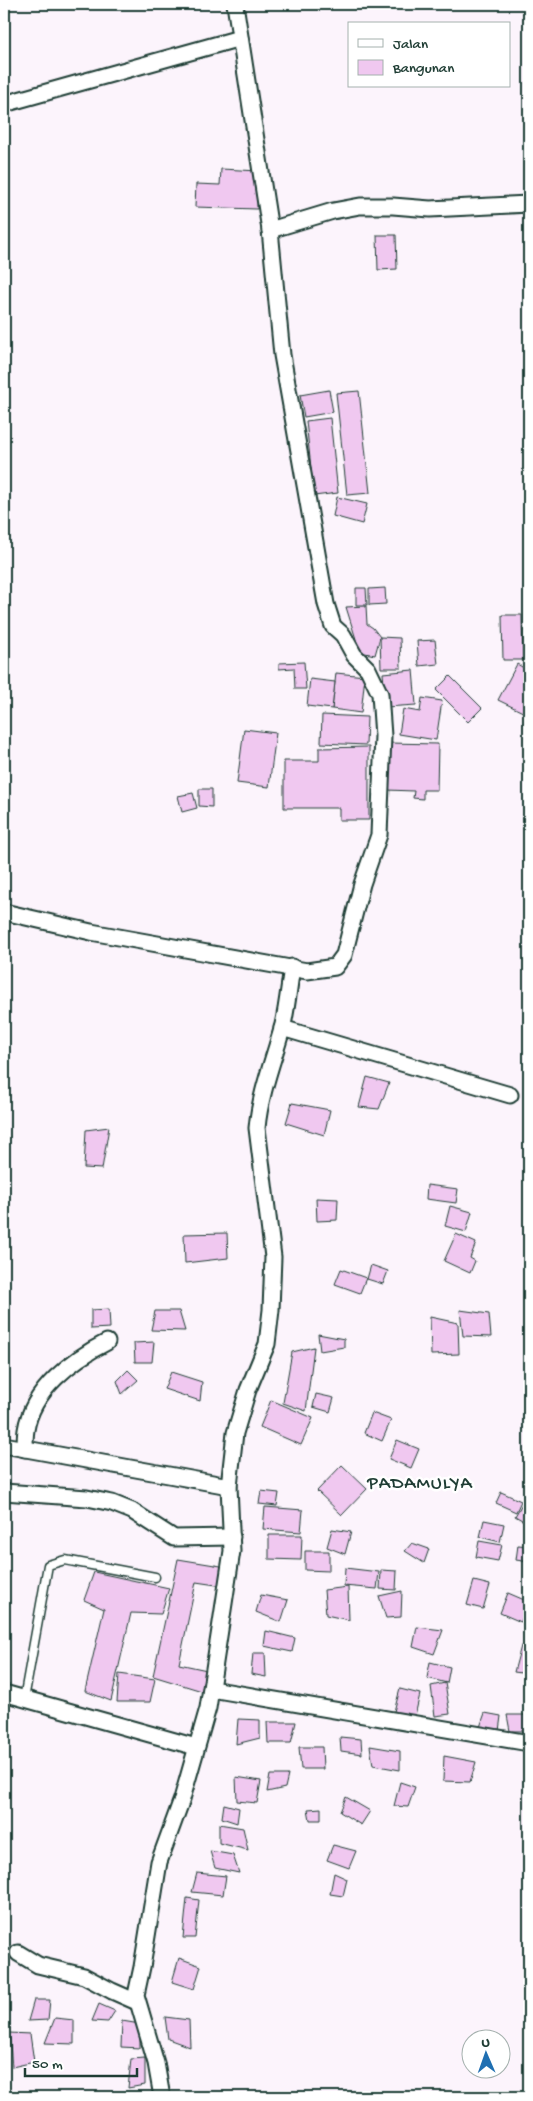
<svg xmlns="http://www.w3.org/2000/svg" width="533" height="2101" font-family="'Gochi Hand',sans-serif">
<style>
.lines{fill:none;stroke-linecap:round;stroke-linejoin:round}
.stream{stroke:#559292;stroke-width:4.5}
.building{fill:#f0c8f0;stroke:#1f3d34}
.lane-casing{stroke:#1f3d34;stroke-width:11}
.street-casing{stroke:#1f3d34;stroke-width:19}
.lane{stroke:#fff;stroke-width:8}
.street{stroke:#fff;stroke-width:15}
.labels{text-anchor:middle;stroke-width:5;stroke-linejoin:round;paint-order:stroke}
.quarter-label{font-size:19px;letter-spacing:1px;fill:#1f3d34;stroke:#fff}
</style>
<rect width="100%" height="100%" fill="#fcf4fc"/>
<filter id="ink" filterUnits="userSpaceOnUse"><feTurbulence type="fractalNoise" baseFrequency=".02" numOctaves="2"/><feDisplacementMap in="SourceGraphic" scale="10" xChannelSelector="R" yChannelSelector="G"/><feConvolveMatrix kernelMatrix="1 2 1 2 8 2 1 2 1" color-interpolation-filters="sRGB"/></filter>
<g filter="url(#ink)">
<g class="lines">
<polyline class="stream" points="276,2097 280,2095 288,2097"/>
</g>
<g class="building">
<polygon points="221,169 259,171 257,209 195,207 196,184 220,185"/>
<polygon points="377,235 396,235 397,269 378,270"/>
<polygon points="329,390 333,412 304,417 300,395"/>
<polygon points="359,391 370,493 347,495 336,393"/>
<polygon points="330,418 338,493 314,496 306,421"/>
<polygon points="337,497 367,504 362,524 333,516"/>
<polygon points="356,588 366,588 367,605 356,605"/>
<polygon points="385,588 386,604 369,605 369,589"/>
<polygon points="366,606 367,624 373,628 380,637 375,655 360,652 346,607"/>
<polygon points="502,615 522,615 523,660 503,660"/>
<polygon points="380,637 400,638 401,668 381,668"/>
<polygon points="435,640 438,664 419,666 417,641"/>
<polygon points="304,662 306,689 295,689 294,668 279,669 279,663"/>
<polygon points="517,664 529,671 529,715 498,700"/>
<polygon points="413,670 416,705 386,707 383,673"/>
<polygon points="336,673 365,676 361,713 332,709"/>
<polygon points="450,676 482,708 468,722 436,690"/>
<polygon points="310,679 335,682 332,709 307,706"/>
<polygon points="422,698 442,701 436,740 399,734 403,709 420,712"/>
<polygon points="322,715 367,717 366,745 321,743"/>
<polygon points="244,729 276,733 269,787 237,783"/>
<polygon points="388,743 438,744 437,790 423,790 423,799 413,798 414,791 387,790"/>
<polygon points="369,747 369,820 339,820 339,808 284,808 284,761 319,761 319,748"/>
<polygon points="199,789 212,789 212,807 199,806"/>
<polygon points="193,793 197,808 182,812 178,796"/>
<polygon points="367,1077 389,1083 379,1109 359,1107"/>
<polygon points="292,1103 330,1110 324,1135 286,1123"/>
<polygon points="109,1127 102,1169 84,1168 86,1130"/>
<polygon points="427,1185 458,1189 456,1203 426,1199"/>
<polygon points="316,1198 338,1199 337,1220 317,1221"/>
<polygon points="450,1206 472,1212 466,1232 445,1226"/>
<polygon points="227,1233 228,1258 185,1263 184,1234"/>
<polygon points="456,1234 476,1243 470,1258 475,1261 470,1273 444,1261"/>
<polygon points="371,1265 388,1271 383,1284 367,1279"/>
<polygon points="341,1269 366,1278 360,1293 335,1284"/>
<polygon points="109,1309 110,1328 91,1329 91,1310"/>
<polygon points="460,1310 489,1314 491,1337 463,1336"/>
<polygon points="155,1311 179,1311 185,1331 151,1330"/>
<polygon points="430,1317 458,1323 459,1354 431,1355"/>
<polygon points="318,1334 344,1339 344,1347 320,1351"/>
<polygon points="154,1342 152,1362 135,1362 134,1343"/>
<polygon points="314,1347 306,1411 283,1403 292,1352"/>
<polygon points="128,1370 138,1380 122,1394 117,1381"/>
<polygon points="171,1372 202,1382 200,1401 164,1389"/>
<polygon points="316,1394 334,1398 330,1412 313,1407"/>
<polygon points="271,1400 313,1418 301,1445 260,1427"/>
<polygon points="372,1413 391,1420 382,1441 364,1433"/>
<polygon points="397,1440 419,1449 411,1468 389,1459"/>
<polygon points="342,1465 367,1489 342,1515 317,1491"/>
<polygon points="261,1491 279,1493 277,1506 259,1504"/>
<polygon points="501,1492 521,1501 516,1512 496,1503"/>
<polygon points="522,1504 529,1508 529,1524 515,1516"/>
<polygon points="265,1507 303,1510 301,1532 263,1529"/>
<polygon points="484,1520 504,1524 500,1542 480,1537"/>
<polygon points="332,1529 351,1532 345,1554 327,1547"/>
<polygon points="269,1535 302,1535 301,1560 269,1559"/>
<polygon points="479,1541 502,1545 498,1561 476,1557"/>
<polygon points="412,1543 429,1549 424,1563 405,1551"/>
<polygon points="518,1545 529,1546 529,1562 516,1560"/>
<polygon points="305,1551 329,1551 329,1571 305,1570"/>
<polygon points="178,1559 227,1567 223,1586 196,1582 179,1664 207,1670 202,1691 153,1676"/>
<polygon points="345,1568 379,1572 377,1589 344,1586"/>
<polygon points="381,1570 397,1571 396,1590 380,1589"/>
<polygon points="94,1572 169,1588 161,1614 131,1613 111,1701 85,1691 104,1609 84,1600"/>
<polygon points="474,1581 490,1585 483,1609 467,1605"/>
<polygon points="348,1587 349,1620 326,1615 324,1590"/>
<polygon points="402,1591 401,1617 386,1618 379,1596"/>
<polygon points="508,1593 529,1602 521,1622 500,1613"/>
<polygon points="261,1595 288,1600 281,1622 256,1612"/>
<polygon points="417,1627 443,1630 434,1654 413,1647"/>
<polygon points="266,1631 295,1638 292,1652 264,1646"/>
<polygon points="521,1646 529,1648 529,1674 514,1672"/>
<polygon points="253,1653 265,1653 266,1677 251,1674"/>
<polygon points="430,1662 450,1667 447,1683 427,1678"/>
<polygon points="119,1674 155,1679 150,1702 117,1702"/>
<polygon points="445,1683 450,1714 435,1716 431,1686"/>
<polygon points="400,1689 420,1694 414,1720 393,1715"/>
<polygon points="485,1713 501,1716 499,1731 480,1727"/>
<polygon points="507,1715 527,1715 527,1731 510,1731"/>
<polygon points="238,1719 260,1720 260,1738 236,1744"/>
<polygon points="267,1722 296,1722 291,1743 268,1743"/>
<polygon points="340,1737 361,1739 362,1754 341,1751"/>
<polygon points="370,1746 400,1751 400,1770 373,1765"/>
<polygon points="299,1747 322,1747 323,1769 301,1769"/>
<polygon points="444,1756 476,1762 470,1782 443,1781"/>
<polygon points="270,1775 288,1775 285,1788 267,1792"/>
<polygon points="236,1777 261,1781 257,1803 237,1801"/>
<polygon points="400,1782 415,1787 408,1807 394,1806"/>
<polygon points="346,1797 370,1811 361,1825 340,1812"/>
<polygon points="224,1804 239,1808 237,1823 222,1818"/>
<polygon points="321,1808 321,1820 310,1820 308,1809"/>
<polygon points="219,1824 243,1828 248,1850 219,1843"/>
<polygon points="333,1845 356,1851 349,1868 327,1860"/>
<polygon points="210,1851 233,1855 239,1873 215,1868"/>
<polygon points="197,1873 226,1876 223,1895 192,1892"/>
<polygon points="334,1873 347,1879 343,1896 330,1894"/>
<polygon points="187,1898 199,1900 195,1938 183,1938"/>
<polygon points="179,1958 201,1966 194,1989 172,1982"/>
<polygon points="34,2000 50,2000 48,2020 28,2021"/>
<polygon points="99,2004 115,2011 108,2022 92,2021"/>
<polygon points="165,2017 189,2020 190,2047 168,2039"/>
<polygon points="55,2018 74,2020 74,2044 45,2043"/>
<polygon points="122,2021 140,2024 140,2048 121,2047"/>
<polygon points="9,2033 30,2034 34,2062 12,2067"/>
<polygon points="145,2058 145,2085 128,2088 131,2059"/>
</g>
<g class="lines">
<g class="lane-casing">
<polyline id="lane" points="24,1699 48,1565 65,1560 155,1577"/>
</g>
<g class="street-casing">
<g id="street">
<polyline points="4,104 240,38"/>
<polyline points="270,230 333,211 360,206 393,206 430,209 529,204"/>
<polyline points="4,912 91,932 307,971 335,967 344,955 362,884 379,835 383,736 380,694 368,669 354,655 343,635 333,626 326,604 282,355 270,230 235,4"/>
<polyline points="282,1028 510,1095"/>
<polyline points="4,1445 229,1486"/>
<path d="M25,1449C25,1443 25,1436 26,1430C32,1390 73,1359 107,1342"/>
<polyline points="4,1492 87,1498 112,1503 132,1511 174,1538 232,1537"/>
<polyline points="211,1689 529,1743"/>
<polyline points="4,1693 196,1747"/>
<polyline points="18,1953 38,1965 84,1976 112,1991 137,2002"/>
<path d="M162,2097L156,2063L136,1995L142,1967L159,1862L182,1799L208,1708L232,1551L229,1486L235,1433L248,1390L267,1344L271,1310L273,1257L257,1128C260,1094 273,1061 282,1029C287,1009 289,987 292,967"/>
</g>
</g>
<use href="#lane" class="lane"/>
<use href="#street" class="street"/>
</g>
</g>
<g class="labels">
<g class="quarter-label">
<text x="420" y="1488">PADAMULYA</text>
</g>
</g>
<rect width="533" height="2101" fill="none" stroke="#fff" stroke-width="20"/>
<rect x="10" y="10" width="513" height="2081" fill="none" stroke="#1f3d34" stroke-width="2" filter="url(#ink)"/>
<rect x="348" y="22" width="162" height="65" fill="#ffffff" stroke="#a5b1ae"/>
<rect x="358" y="39" width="25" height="8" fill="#ffffff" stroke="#a5b1ae"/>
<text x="393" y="48" font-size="15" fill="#1f3d34">Jalan</text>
<rect x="358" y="60" width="25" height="15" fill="#f0c8f0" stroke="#a5b1ae"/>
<text x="393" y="72" font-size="15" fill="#1f3d34">Bangunan</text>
<g transform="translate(486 2054) rotate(358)"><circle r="24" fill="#ffffff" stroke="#a5b1ae"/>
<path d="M0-4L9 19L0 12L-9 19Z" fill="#1f6fb2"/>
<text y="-8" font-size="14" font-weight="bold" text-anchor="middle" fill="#1f3d34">U</text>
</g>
<path d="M25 2068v8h112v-8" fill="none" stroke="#1f3d34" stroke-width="2.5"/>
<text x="32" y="2068" font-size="15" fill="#1f3d34" stroke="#ffffff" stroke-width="4" paint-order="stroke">50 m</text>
</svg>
